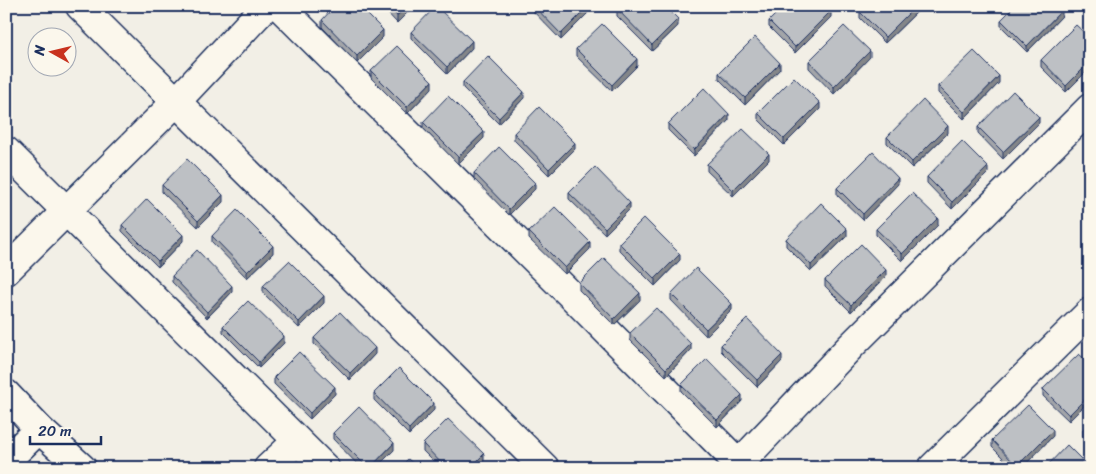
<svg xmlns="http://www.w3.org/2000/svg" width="1096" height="474" font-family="Sriracha,sans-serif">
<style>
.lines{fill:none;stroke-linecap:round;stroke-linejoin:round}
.minor-casing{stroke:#1b2f5e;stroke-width:31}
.minor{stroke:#fbf7ec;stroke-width:28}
.wall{fill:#a3a5a9;stroke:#1b2f5e}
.shaded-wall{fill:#848689;stroke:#1b2f5e}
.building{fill:#bdc0c4;stroke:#1b2f5e}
</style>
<rect width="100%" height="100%" fill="#f2efe6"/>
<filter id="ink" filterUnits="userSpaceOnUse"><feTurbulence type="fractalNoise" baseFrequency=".02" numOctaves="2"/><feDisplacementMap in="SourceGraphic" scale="10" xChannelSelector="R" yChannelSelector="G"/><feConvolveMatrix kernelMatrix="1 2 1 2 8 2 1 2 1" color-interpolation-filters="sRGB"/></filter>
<g filter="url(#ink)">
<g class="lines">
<g class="minor-casing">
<g id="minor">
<polyline points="80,6 545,468"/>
<polyline points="279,6 575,299 739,464 851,346 1090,108"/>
<polyline points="6,151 325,468"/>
<polyline points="6,271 176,102 266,6"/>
<polyline points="6,394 39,429 82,468"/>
<polyline points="6,461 39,429"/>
<polyline points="268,468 297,441"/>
<polyline points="932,468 1090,312"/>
</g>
</g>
<use href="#minor" class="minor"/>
</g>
<g class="wall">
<polygon points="381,6 414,6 397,23"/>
<polygon points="528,6 585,6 587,14 561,40"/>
<polygon points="921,6 921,8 885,43 860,18 860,12"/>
<polygon points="617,9 678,26 652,51 617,16"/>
<polygon points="1062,16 1027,52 1001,26 1001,20"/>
<polygon points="831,17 795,53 769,27 769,21"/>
<polygon points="322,20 383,37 357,63 322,27"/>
<polygon points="411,32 472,48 447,74 411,38"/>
<polygon points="1090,38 1066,92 1041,67 1041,60"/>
<polygon points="576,49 637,66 612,91 576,56"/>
<polygon points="870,57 834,94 809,68 809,61"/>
<polygon points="780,69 745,105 719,79 719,73"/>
<polygon points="371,71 432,88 407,114 371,78"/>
<polygon points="463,82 524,98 499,124 463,88"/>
<polygon points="999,83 964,119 938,93 938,86"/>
<polygon points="820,109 784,145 758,119 758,113"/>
<polygon points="729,120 694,156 668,130 668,124"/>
<polygon points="423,122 484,138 458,164 423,128"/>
<polygon points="1039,123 1003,159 978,133 978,127"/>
<polygon points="514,133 575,149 549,175 514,140"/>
<polygon points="948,133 912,168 887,143 887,137"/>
<polygon points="769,160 733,196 707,171 707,164"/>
<polygon points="474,173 535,189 509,215 474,179"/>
<polygon points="988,173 952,209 927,183 927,177"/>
<polygon points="898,184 863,220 837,195 837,188"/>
<polygon points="162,185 223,202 198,227 162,192"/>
<polygon points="569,193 630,209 605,234 569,199"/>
<polygon points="122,225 183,241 158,267 122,231"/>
<polygon points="938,225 902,261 876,235 876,229"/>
<polygon points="529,232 590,249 565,274 529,239"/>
<polygon points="212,236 273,253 247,278 212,242"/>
<polygon points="847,236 811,271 786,246 786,239"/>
<polygon points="619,243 680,260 655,286 619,250"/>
<polygon points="172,276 232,292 207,318 172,282"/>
<polygon points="886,276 851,312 825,286 825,280"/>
<polygon points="579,283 640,300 614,325 579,290"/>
<polygon points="263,286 324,303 299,328 263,293"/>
<polygon points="671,294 732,310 706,336 671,300"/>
<polygon points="223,326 284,343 259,368 223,332"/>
<polygon points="630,333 691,350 666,376 630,340"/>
<polygon points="314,338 375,354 350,380 314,344"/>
<polygon points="721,345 782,361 757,387 721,351"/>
<polygon points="1090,364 1090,400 1069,421 1043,396 1043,389"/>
<polygon points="274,377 335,394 310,419 274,384"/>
<polygon points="681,385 742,401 717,427 681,391"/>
<polygon points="374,393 434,410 409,435 374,400"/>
<polygon points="1090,422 1090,443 1083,436 1083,429"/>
<polygon points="333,433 394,450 376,468 361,468 333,439"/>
<polygon points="1053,436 1022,468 1013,468 992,447 992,440"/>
<polygon points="423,444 484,461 477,468 440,468 423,451"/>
</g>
<g class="shaded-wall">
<polygon points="407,6 414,6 397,23 397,16"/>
<polygon points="916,6 921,6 921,8 885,43 885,37"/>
<polygon points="587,8 587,14 561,40 561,34"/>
<polygon points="1062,10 1062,16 1027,52 1027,46"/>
<polygon points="831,11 831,17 795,53 795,47"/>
<polygon points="678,19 678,26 652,51 652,45"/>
<polygon points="383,30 383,37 357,63 357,56"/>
<polygon points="472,41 472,48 447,74 447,67"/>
<polygon points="870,51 870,57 834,94 834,87"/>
<polygon points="637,59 637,66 612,91 612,85"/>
<polygon points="1090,62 1090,68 1066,92 1066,86"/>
<polygon points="780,63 780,69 745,105 745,98"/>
<polygon points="999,76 999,83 964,119 964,112"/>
<polygon points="432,81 432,88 407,114 407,107"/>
<polygon points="524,92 524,98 499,124 499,118"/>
<polygon points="820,103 820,109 784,145 784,139"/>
<polygon points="729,114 729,120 694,156 694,150"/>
<polygon points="1039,117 1039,123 1003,159 1003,152"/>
<polygon points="948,126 948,133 912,168 912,162"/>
<polygon points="484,132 484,138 458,164 458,157"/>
<polygon points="575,143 575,149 549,175 549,169"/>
<polygon points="769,154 769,160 733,196 733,190"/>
<polygon points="988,167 988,173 952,209 952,202"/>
<polygon points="898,178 898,184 863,220 863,214"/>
<polygon points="535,183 535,189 509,215 509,209"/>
<polygon points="223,195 223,202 198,227 198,221"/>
<polygon points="630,203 630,209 605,234 605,228"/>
<polygon points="938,218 938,225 902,261 902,254"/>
<polygon points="847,229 847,236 811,271 811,265"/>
<polygon points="183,235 183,241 158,267 158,261"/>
<polygon points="590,242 590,249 565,274 565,268"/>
<polygon points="273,246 273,253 247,278 247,272"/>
<polygon points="680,254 680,260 655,286 655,279"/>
<polygon points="886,270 886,276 851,312 851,305"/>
<polygon points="232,286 232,292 207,318 207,312"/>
<polygon points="640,293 640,300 614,325 614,319"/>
<polygon points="324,296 324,303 299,328 299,322"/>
<polygon points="732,304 732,310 706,336 706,329"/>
<polygon points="284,336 284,343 259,368 259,362"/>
<polygon points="691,344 691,350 666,376 666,369"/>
<polygon points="375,348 375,354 350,380 350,373"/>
<polygon points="782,355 782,361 757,387 757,380"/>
<polygon points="335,387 335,394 310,419 310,413"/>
<polygon points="1090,394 1090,400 1069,421 1069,415"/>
<polygon points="742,395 742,401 717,427 717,420"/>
<polygon points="434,403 434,410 409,435 409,429"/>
<polygon points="1053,430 1053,436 1022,468 1017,468 1017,466"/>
<polygon points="394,443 394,450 376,468 370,468"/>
<polygon points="484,454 484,461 477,468 470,468"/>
</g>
<g class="building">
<polygon points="335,6 359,6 383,30 357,56 322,20"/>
<polygon points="387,6 407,6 397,16"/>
<polygon points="436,6 472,41 447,67 411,32"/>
<polygon points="534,6 585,6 587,8 561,34"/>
<polygon points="620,6 665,6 678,19 652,45 617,9"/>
<polygon points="784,6 826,6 831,11 795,47 769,21"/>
<polygon points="865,6 916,6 885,37 860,12"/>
<polygon points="1015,6 1059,6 1062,10 1027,46 1001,20"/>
<polygon points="602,24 637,59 612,85 576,49"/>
<polygon points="1076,25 1090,38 1090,62 1066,86 1041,60"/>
<polygon points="844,26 870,51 834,87 809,61"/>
<polygon points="755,37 780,63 745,98 719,73"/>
<polygon points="397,46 432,81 407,107 371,71"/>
<polygon points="974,51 999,76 964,112 938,86"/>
<polygon points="488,56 524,92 499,118 463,82"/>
<polygon points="794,77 820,103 784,139 758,113"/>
<polygon points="704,88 729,114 694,150 668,124"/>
<polygon points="1013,91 1039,117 1003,152 978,127"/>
<polygon points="448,96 484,132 458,157 423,122"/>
<polygon points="923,100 948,126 912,162 887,137"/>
<polygon points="539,107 575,143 549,169 514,133"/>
<polygon points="743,129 769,154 733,190 707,164"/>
<polygon points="962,141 988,167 952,202 927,177"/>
<polygon points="499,147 535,183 509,209 474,173"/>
<polygon points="873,152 898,178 863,214 837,188"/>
<polygon points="187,159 223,195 198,221 162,185"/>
<polygon points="595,167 630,203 605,228 569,193"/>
<polygon points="912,193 938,218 902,254 876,229"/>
<polygon points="147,199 183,235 158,261 122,225"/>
<polygon points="821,203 847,229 811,265 786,239"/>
<polygon points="555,207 590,242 565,268 529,232"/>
<polygon points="237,210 273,246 247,272 212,236"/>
<polygon points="644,218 680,254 655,279 619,243"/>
<polygon points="861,244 886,270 851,305 825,280"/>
<polygon points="197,250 232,286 207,312 172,276"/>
<polygon points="604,258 640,293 614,319 579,283"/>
<polygon points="289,261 324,296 299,322 263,286"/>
<polygon points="696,268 732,304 706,329 671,294"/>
<polygon points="248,301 284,336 259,362 223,326"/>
<polygon points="656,308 691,344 666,369 630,333"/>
<polygon points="340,312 375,348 350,373 314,338"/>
<polygon points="747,319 782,355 757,380 721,345"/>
<polygon points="299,352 335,387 310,413 274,377"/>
<polygon points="1079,354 1090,364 1090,394 1069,415 1043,389"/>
<polygon points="707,359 742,395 717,420 681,385"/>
<polygon points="399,368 434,403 409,429 374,393"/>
<polygon points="1028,405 1053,430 1017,466 992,440"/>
<polygon points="359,407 394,443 370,468 368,468 333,433"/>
<polygon points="448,419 484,454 470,468 446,468 423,444"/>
<polygon points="1090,422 1090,436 1083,429"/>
<polygon points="1067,445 1090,468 1045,468"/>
<polygon points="408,459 418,468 399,468"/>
</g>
</g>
<rect width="1096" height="474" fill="none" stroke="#fbf7ec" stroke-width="25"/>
<rect x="12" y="12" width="1071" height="449" fill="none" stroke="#1b2f5e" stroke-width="2" filter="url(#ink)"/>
<g transform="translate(52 52) rotate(278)"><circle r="24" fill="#fbf7ec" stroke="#a1a7b3"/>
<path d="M0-4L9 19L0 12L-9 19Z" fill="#c8321e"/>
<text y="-8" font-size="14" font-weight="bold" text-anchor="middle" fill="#1b2f5e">N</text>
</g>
<path d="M30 436v8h71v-8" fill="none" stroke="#1b2f5e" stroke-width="2.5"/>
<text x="38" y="436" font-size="15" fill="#1b2f5e" stroke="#fbf7ec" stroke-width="4" paint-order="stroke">20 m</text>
</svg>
